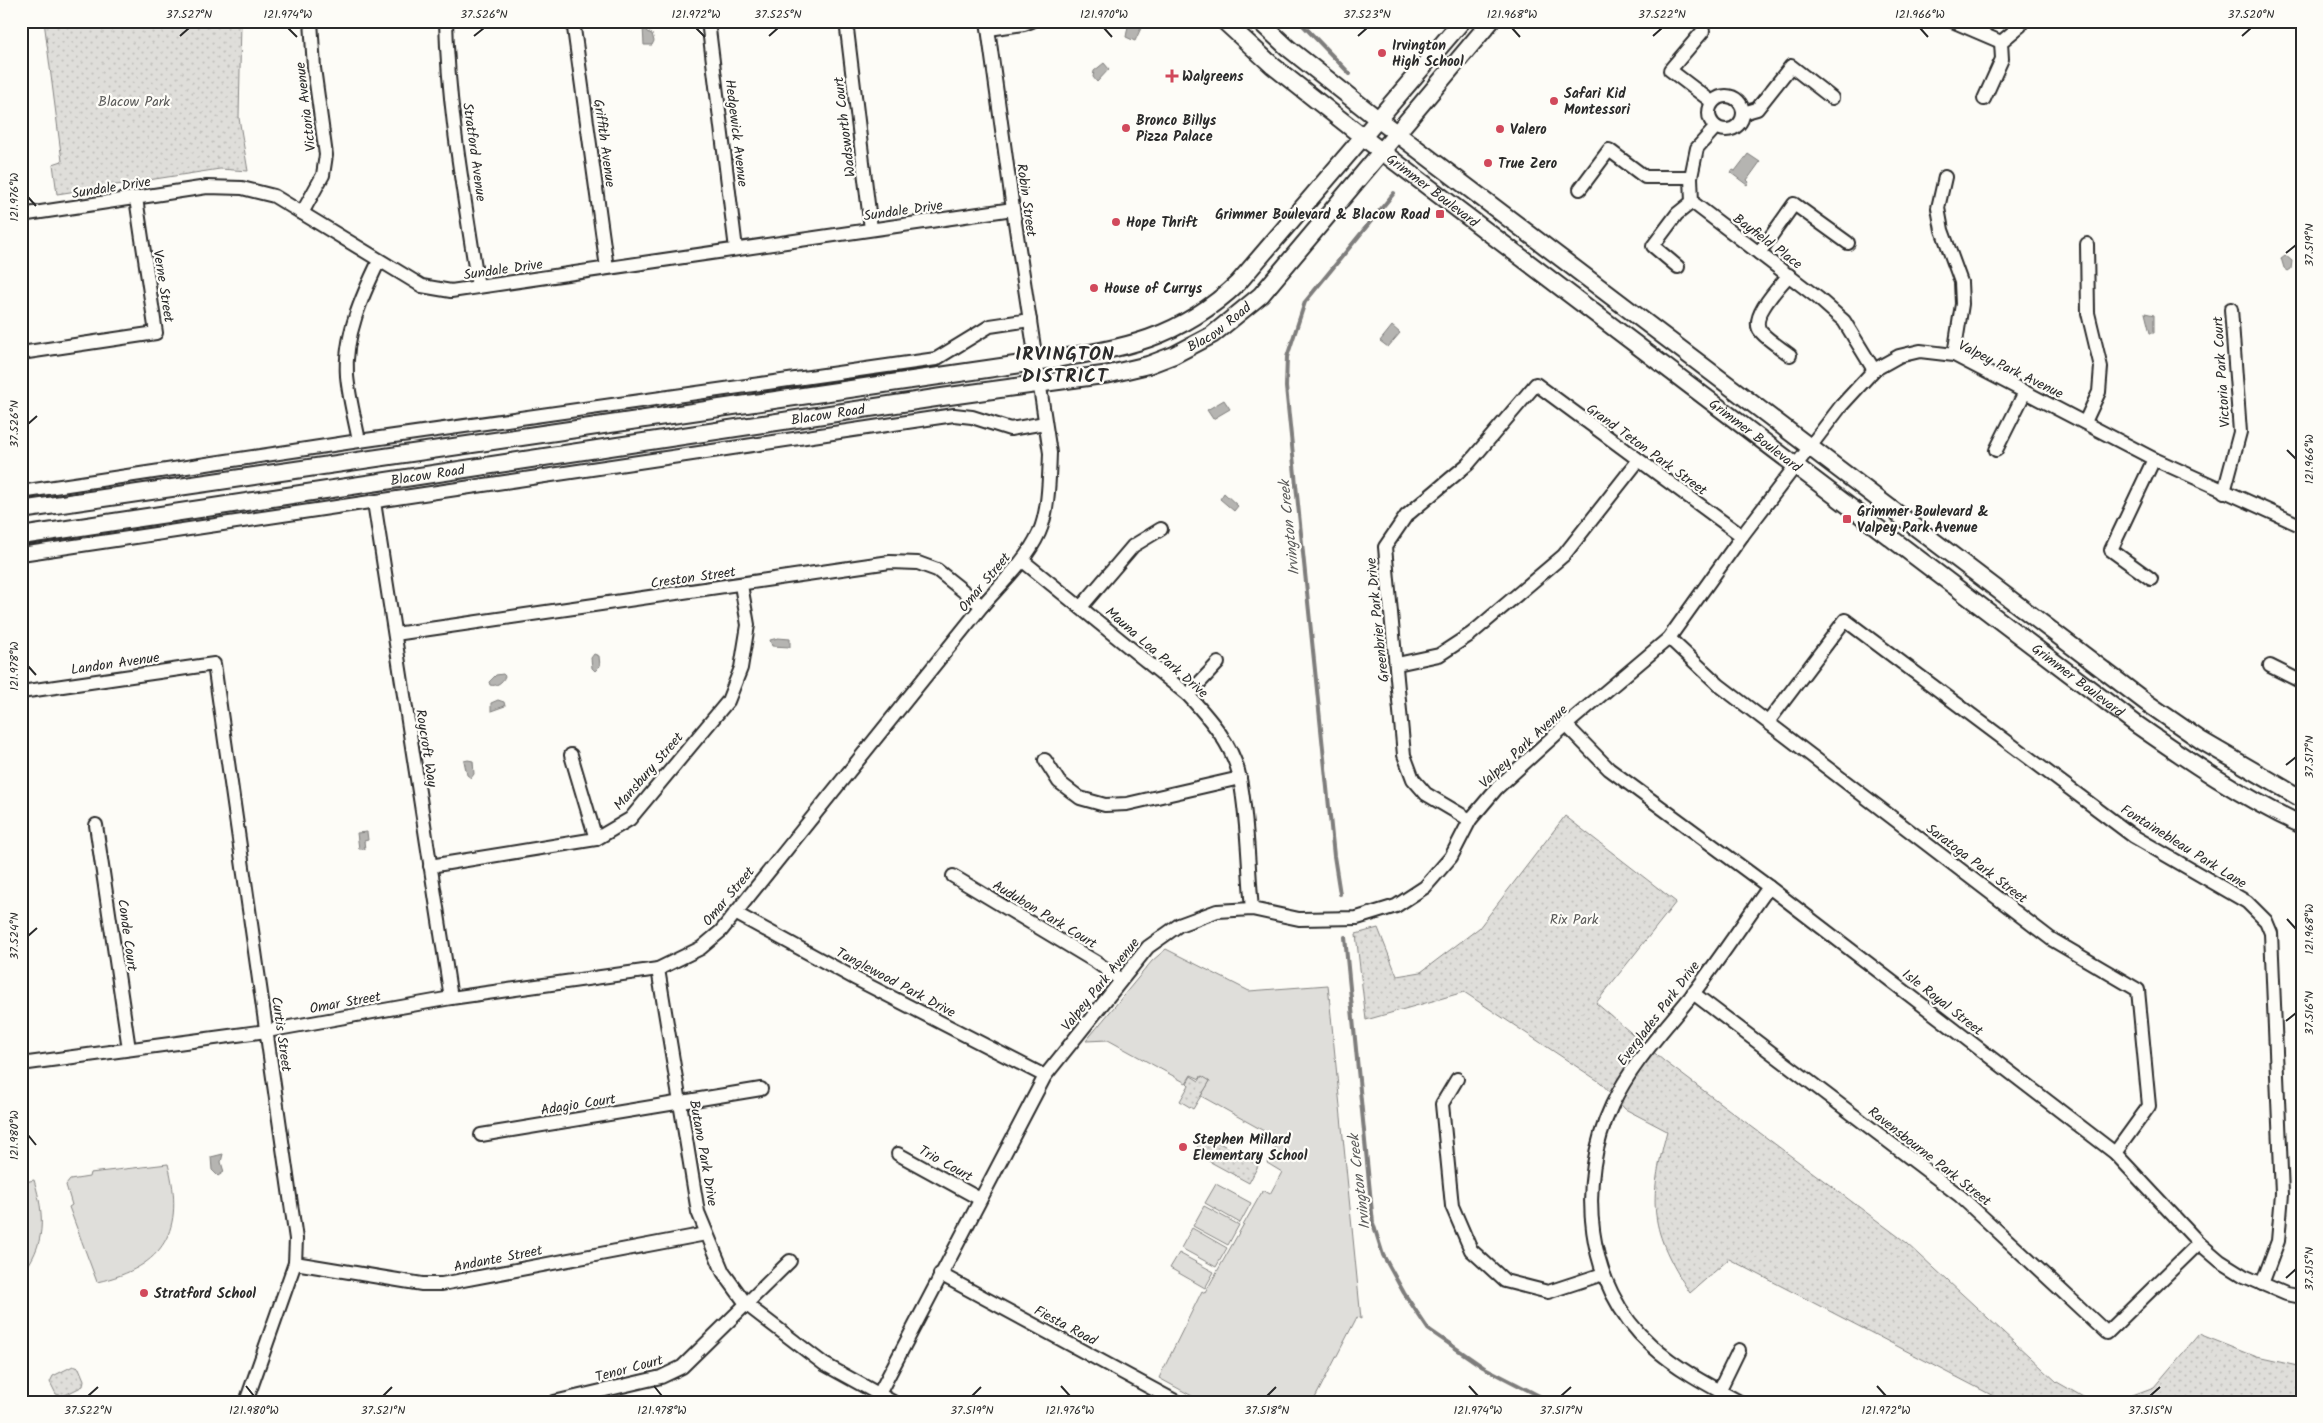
<svg xmlns="http://www.w3.org/2000/svg" width="2323" height="1423" font-family="Kalam,sans-serif">
<style>
.grass{fill:#dfdeda;stroke:#858482}
.park{fill:url(#park-dots);stroke:#858482}
.water{fill:#b5b4b1;stroke:#7e7d7b}
.lines{fill:none;stroke-linecap:round;stroke-linejoin:round}
.stream{stroke:#7e7d7b;stroke-width:4}
.minor-casing{stroke:#2b2b2b;stroke-width:16}
.major-casing{stroke:#2b2b2b;stroke-width:20}
.minor{stroke:#fdfcf7;stroke-width:12}
.major{stroke:#fdfcf7;stroke-width:16}
.ticks{fill:none;stroke:#2b2b2b;stroke-width:2}
.poi-dot{fill:#d1495b;stroke:#fdfcf7;stroke-width:2}
.labels{text-anchor:middle;stroke-width:4.5;stroke-linejoin:round;paint-order:stroke}
.poi-label{font-size:14px;font-weight:bold;fill:#2b2b2b;stroke:#fdfcf7;text-anchor:start}
.park-label{font-size:14px;fill:#585857;stroke:#fdfcf7}
.street-label{font-size:14px;fill:#2b2b2b;stroke:#fdfcf7}
.water-label{font-size:15px;font-style:italic;fill:#5b5b5a;stroke:#fdfcf7}
.district-label{font-size:19px;font-weight:bold;letter-spacing:1px;fill:#2b2b2b;stroke:#fdfcf7}
.neatline{fill:none;stroke:#2b2b2b;stroke-width:2}
.ticks-label{font-size:12px;text-anchor:middle;fill:#2b2b2b}
</style>
<defs>
<pattern id="park-dots" width="8" height="8" patternUnits="userSpaceOnUse" patternTransform="scale(1.25)"><rect width="8" height="8" fill="#dfdeda"/><path d="M2 2h.1M6 6h.1" fill="none" stroke="#c0bfbb" stroke-width="1.8" stroke-linecap="round"/></pattern>
</defs>
<rect width="100%" height="100%" fill="#fdfcf7"/>
<filter id="ink" filterUnits="userSpaceOnUse"><feTurbulence type="fractalNoise" baseFrequency=".02" numOctaves="2"/><feDisplacementMap in="SourceGraphic" scale="10" xChannelSelector="R" yChannelSelector="G"/><feConvolveMatrix kernelMatrix="1 2 1 2 8 2 1 2 1" color-interpolation-filters="sRGB"/></filter>
<g filter="url(#ink)">
<g class="grass">
<polygon points="1166,949 1249,991 1328,985 1361,1319 1357,1317 1313,1402 1203,1402 1159,1378 1202,1291 1205,1293 1263,1190 1270,1194 1282,1172 1267,1163 1280,1140 1201,1096 1210,1081 1201,1076 1200,1079 1191,1075 1186,1083 1108,1040 1086,1041 1152,961"/>
<path d="M168,1164C185,1230 165,1267 97,1282L69,1207L72,1205L66,1185L70,1180L89,1177L90,1173Z"/>
<path d="M34,1180C45,1216 46,1245 21,1275V1183Z"/>
<polygon points="1216,1184 1251,1203 1240,1223 1205,1203"/>
<polygon points="1204,1206 1239,1225 1228,1245 1193,1226"/>
<polygon points="1192,1228 1227,1248 1216,1267 1181,1248"/>
<polygon points="1179,1253 1214,1272 1205,1288 1170,1268"/>
</g>
<g class="park">
<polygon points="44,21 241,21 239,118 248,171 220,169 57,194 53,164 62,161"/>
<path d="M1565,816L1676,902L1596,1003L1664,1061L1907,1243L2057,1382L2092,1402H2005L1729,1259L1690,1293C1649,1230 1648,1203 1667,1131L1625,1109L1600,1082L1464,992L1366,1020L1356,934L1378,928L1397,976L1421,972L1479,928Z"/>
<polygon points="1191,1076 1199,1081 1202,1076 1210,1081 1193,1109 1180,1101 1189,1085 1187,1083"/>
<polygon points="1204,1135 1259,1164 1249,1183 1194,1153"/>
<polygon points="2199,1334 2257,1357 2302,1367 2302,1402 2114,1402 2154,1387"/>
<polygon points="73,1366 79,1368 84,1380 83,1386 63,1396 56,1394 50,1382 53,1376"/>
</g>
<g class="water">
<polygon points="1129,21 1140,21 1141,28 1135,41 1126,37"/>
<polygon points="643,27 645,27 647,32 652,34 654,41 652,45 644,45"/>
<polygon points="1104,63 1109,69 1097,82 1093,77 1094,71"/>
<polygon points="1748,154 1760,162 1747,180 1749,182 1747,185 1731,173 1733,170 1735,171"/>
<polygon points="2285,255 2292,261 2291,269 2288,271 2284,268 2281,258"/>
<polygon points="2145,313 2154,315 2154,333 2150,333"/>
<polygon points="1392,326 1400,333 1388,347 1380,341"/>
<polygon points="1224,400 1230,409 1213,419 1207,410"/>
<polygon points="1224,493 1238,506 1234,511 1220,499"/>
<polygon points="778,638 790,639 790,647 772,646 770,640"/>
<polygon points="594,654 599,656 600,666 595,671 592,668 591,658"/>
<path d="M503,674L505,676C503,682 496,687 490,685L489,682L496,675Z"/>
<polygon points="498,700 504,702 505,706 491,711 491,703"/>
<polygon points="468,760 473,761 474,774 471,778 467,775 464,761"/>
<polygon points="367,832 368,840 364,841 365,849 359,849 357,833"/>
<polygon points="223,1154 221,1162 224,1172 218,1176 212,1170 211,1157"/>
</g>
<g class="lines">
<g class="stream">
<polyline points="1299,21 1350,74"/>
<polyline points="1340,894 1334,856 1286,387 1287,357 1305,302 1394,193"/>
<polyline points="1345,937 1373,1223 1383,1255 1404,1293 1428,1329 1483,1367 1551,1402"/>
</g>
<g class="minor-casing">
<g id="minor">
<path d="M446,21C448,110 465,199 478,287"/>
<polyline points="573,21 607,268"/>
<polyline points="708,21 736,249"/>
<polyline points="846,21 871,229"/>
<polyline points="1952,21 2001,42"/>
<polyline points="989,29 1024,24 1032,21"/>
<polyline points="1703,31 1670,70 1712,102"/>
<circle cx="1726" cy="113" r="17"/>
<polyline points="1984,99 2002,59 2001,42 2020,26 2022,21"/>
<polyline points="1743,113 1757,109 1791,66 1832,98"/>
<polyline points="1716,127 1697,148 1691,177 1692,202 1818,298 1844,321 1874,370"/>
<polyline points="1945,177 1938,208 1942,230 1961,282 1962,304 1954,355"/>
<polyline points="1580,189 1609,150 1645,177 1691,177"/>
<polyline points="302,213 323,175 326,155 314,68 311,21"/>
<polyline points="21,215 207,187 242,188 274,196 422,286 451,291 1013,209"/>
<polyline points="1759,253 1794,204 1848,243"/>
<polyline points="1678,267 1653,246 1677,214 1692,202"/>
<path d="M1789,275C1779,287 1748,318 1761,332C1769,341 1781,348 1790,355"/>
<polyline points="21,353 156,333 136,198"/>
<polyline points="2085,422 2099,392 2101,367 2088,313 2087,244"/>
<path d="M359,441C355,420 349,398 347,376C344,336 362,296 379,261"/>
<polyline points="1996,450 2025,392"/>
<polyline points="21,492 359,441 936,359 990,326 1030,320"/>
<polyline points="2224,492 2240,432 2231,309"/>
<polyline points="374,502 451,998"/>
<polyline points="21,554 954,415 972,417 1010,429 1045,423"/>
<path d="M1023,561L1188,695C1210,719 1234,746 1240,779C1248,820 1248,867 1252,909"/>
<polyline points="2151,579 2111,550 2154,459"/>
<polyline points="1081,607 1133,546 1161,529"/>
<polyline points="395,634 890,562 918,563 937,570 982,606"/>
<polyline points="1669,638 1719,685 2051,939 2138,990 2149,1106 2115,1153"/>
<polyline points="1397,664 1439,655 1471,634 1564,555 1638,461"/>
<polyline points="2270,666 2302,682"/>
<polyline points="21,692 214,664 296,1239 295,1263 246,1402"/>
<polyline points="1188,695 1218,663"/>
<polyline points="1768,722 1845,620 2133,836 2247,902 2266,921 2271,933 2282,1194 2278,1241 2262,1284"/>
<polyline points="1566,725 1609,769 1769,887 2115,1153 2199,1243 2220,1261 2244,1276 2286,1294 2302,1297"/>
<polyline points="571,755 596,839"/>
<polyline points="1045,760 1059,782 1080,798 1105,805 1127,804 1240,778"/>
<polyline points="1470,820 1426,794 1413,779 1404,755 1385,547 1406,516 1468,464 1536,384 1742,536"/>
<polyline points="96,825 129,1049"/>
<polyline points="430,866 596,839 630,819 728,701 741,668 748,625 741,585"/>
<polyline points="953,876 1096,962 1120,979"/>
<polyline points="735,913 856,979 1045,1076"/>
<polyline points="658,969 698,1212 723,1272 747,1305 824,1364 893,1402"/>
<polyline points="1693,993 1960,1196 2107,1333 2199,1243"/>
<path d="M21,1064L267,1031L451,998L658,969L701,948L721,931L982,606C1002,583 1026,561 1039,533C1049,511 1049,477 1050,453L1013,209L987,21"/>
<polyline points="1457,1079 1442,1104 1452,1206 1471,1250 1505,1281 1548,1292 1603,1274"/>
<polyline points="481,1135 761,1089"/>
<polyline points="898,1154 980,1199"/>
<polyline points="295,1263 422,1284 442,1284 706,1234"/>
<polyline points="940,1274 1177,1402"/>
<polyline points="1719,1391 1739,1350"/>
<polyline points="879,1394 1045,1076 1148,947 1179,925 1217,911 1252,909 1299,919 1357,918 1396,906 1425,887 1451,857 1470,820 1497,788 1566,725 1669,638 1742,536 1841,406 1874,370 1899,356 1920,351 1954,355 2154,459 2302,526"/>
<polyline points="554,1402 661,1377 682,1367 790,1261"/>
<path d="M1740,1402C1710,1386 1677,1369 1651,1345C1585,1286 1576,1182 1612,1105C1631,1064 1664,1030 1692,995C1719,960 1743,923 1769,887"/>
</g>
</g>
<g class="major-casing">
<g id="major">
<path id="s1" d="M1224,21L1273,66L1364,138L2136,724C2189,761 2243,798 2302,825"/>
<polyline points="1259,21 1288,48 1379,120 2147,703 2202,741 2302,799"/>
<path d="M21,510L1035,362C1117,349 1175,343 1238,283L1462,21"/>
<path id="s2" d="M21,536L942,397L1110,374L1148,365L1174,355L1212,335L1261,295L1491,21"/>
</g>
</g>
<use href="#minor" class="minor"/>
<use href="#major" class="major"/>
</g>
</g>
<path class="ticks" d="M288,28L297,37M696,28L705,37M1104,28L1112,37M1512,28L1520,37M1920,28L1928,37M180,36L189,28M474,36L484,28M769,36L778,28M1358,36L1367,28M1653,36L1662,28M2242,36L2251,28M28,197L36,206M2286,253L2296,245M28,424L37,416M2287,450L2296,459M28,666L36,675M2286,765L2296,757M2287,919L2296,929M28,936L37,928M2286,1021L2296,1013M28,1135L36,1145M2286,1278L2296,1269M246,1386L254,1396M654,1386L662,1396M1061,1386L1070,1396M1469,1386L1478,1396M1877,1386L1886,1396M88,1396L98,1387M383,1396L392,1387M972,1396L981,1387M1267,1396L1276,1387M1561,1396L1571,1387M2150,1396L2160,1387"/>
<g class="poi-dot">
<circle cx="1382" cy="53" r="5"/>
<path d="M1169.5 68.5h5v5h5v5h-5v5h-5v-5h-5v-5h5z"/>
<circle cx="1554" cy="101" r="5"/>
<circle cx="1126" cy="128" r="5"/>
<circle cx="1500" cy="129" r="5"/>
<circle cx="1488" cy="163" r="5"/>
<rect x="1435" y="209" width="10" height="10" rx="2.5"/>
<circle cx="1116" cy="222" r="5"/>
<circle cx="1094" cy="288" r="5"/>
<rect x="1842" y="514" width="10" height="10" rx="2.5"/>
<circle cx="1183" cy="1147" r="5"/>
<circle cx="144" cy="1293" r="5"/>
</g>
<g class="labels">
<g class="poi-label">
<text x="1392" y="50">Irvington<tspan x="1392" dy="16">High School</tspan></text>
<text x="1182" y="81">Walgreens</text>
<text x="1564" y="98">Safari Kid<tspan x="1564" dy="16">Montessori</tspan></text>
<text x="1136" y="125">Bronco Billys<tspan x="1136" dy="16">Pizza Palace</tspan></text>
<text x="1510" y="134">Valero</text>
<text x="1498" y="168">True Zero</text>
<text x="1430" y="219" text-anchor="end">Grimmer Boulevard &amp; Blacow Road</text>
<text x="1126" y="227">Hope Thrift</text>
<text x="1104" y="293">House of Currys</text>
<text x="1857" y="516">Grimmer Boulevard &amp;<tspan x="1857" dy="16">Valpey Park Avenue</tspan></text>
<text x="1193" y="1144">Stephen Millard<tspan x="1193" dy="16">Elementary School</tspan></text>
<text x="154" y="1298">Stratford School</text>
</g>
<g class="park-label">
<text x="134" y="106">Blacow Park</text>
<text x="1574" y="924">Rix Park</text>
</g>
<g class="street-label">
<text transform="translate(305 107) rotate(-97)" y="5">Victoria Avenue</text>
<text transform="translate(844 127) rotate(-97)" y="5">Wadsworth Court</text>
<text transform="translate(737 133) rotate(83)" y="5">Hedgewick Avenue</text>
<text transform="translate(605 143) rotate(82)" y="5">Griffith Avenue</text>
<text transform="translate(475 152) rotate(82)" y="5">Stratford Avenue</text>
<text transform="translate(111 187) rotate(-9)" y="5">Sundale Drive</text>
<text dy="5" stroke="none"><textPath href="#s1" startOffset="269">Grimmer Boulevard</textPath></text>
<text transform="translate(1027 200) rotate(82)" y="5">Robin Street</text>
<text transform="translate(903 210) rotate(-8)" y="5">Sundale Drive</text>
<text transform="translate(1768 241) rotate(37)" y="5">Bayfield Place</text>
<text transform="translate(503 269) rotate(-8)" y="5">Sundale Drive</text>
<text transform="translate(164 286) rotate(81)" y="5">Verne Street</text>
<text dy="5" stroke="none"><textPath href="#s2" startOffset="1221">Blacow Road</textPath></text>
<text transform="translate(2011 369) rotate(26)" y="5">Valpey Park Avenue</text>
<text transform="translate(2221 372) rotate(-94)" y="5">Victoria Park Court</text>
<text dy="5" stroke="none"><textPath href="#s2" startOffset="816">Blacow Road</textPath></text>
<text dy="5" stroke="none"><textPath href="#s1" startOffset="674">Grimmer Boulevard</textPath></text>
<text transform="translate(1647 449) rotate(36)" y="5">Grand Teton Park Street</text>
<text dy="5" stroke="none"><textPath href="#s2" startOffset="411">Blacow Road</textPath></text>
<text transform="translate(693 577) rotate(-8)" y="5">Creston Street</text>
<text transform="translate(984 582) rotate(-50)" y="5">Omar Street</text>
<text transform="translate(1377 620) rotate(-96)" y="5">Greenbrier Park Drive</text>
<text transform="translate(1157 652) rotate(41)" y="5">Mauna Loa Park Drive</text>
<text transform="translate(115 663) rotate(-8)" y="5">Landon Avenue</text>
<text dy="5" stroke="none"><textPath href="#s1" startOffset="1079">Grimmer Boulevard</textPath></text>
<text transform="translate(1523 746) rotate(-43)" y="5">Valpey Park Avenue</text>
<text transform="translate(427 748) rotate(81)" y="5">Roycroft Way</text>
<text transform="translate(648 771) rotate(-49)" y="5">Mansbury Street</text>
<text transform="translate(2184 846) rotate(32)" y="5">Fontainebleau Park Lane</text>
<text transform="translate(1977 863) rotate(37)" y="5">Saratoga Park Street</text>
<text transform="translate(728 896) rotate(-50)" y="5">Omar Street</text>
<text transform="translate(1045 914) rotate(31)" y="5">Audubon Park Court</text>
<text transform="translate(128 935) rotate(82)" y="5">Conde Court</text>
<text transform="translate(896 982) rotate(28)" y="5">Tanglewood Park Drive</text>
<text transform="translate(1100 984) rotate(-51)" y="5">Valpey Park Avenue</text>
<text transform="translate(345 1002) rotate(-10)" y="5">Omar Street</text>
<text transform="translate(1943 1002) rotate(38)" y="5">Isle Royal Street</text>
<text transform="translate(1658 1013) rotate(-53)" y="5">Everglades Park Drive</text>
<text transform="translate(282 1034) rotate(82)" y="5">Curtis Street</text>
<text transform="translate(578 1104) rotate(-9)" y="5">Adagio Court</text>
<text transform="translate(704 1153) rotate(80)" y="5">Butano Park Drive</text>
<text transform="translate(1930 1156) rotate(38)" y="5">Ravensbourne Park Street</text>
<text transform="translate(946 1163) rotate(29)" y="5">Trio Court</text>
<text transform="translate(498 1258) rotate(-11)" y="5">Andante Street</text>
<text transform="translate(1066 1325) rotate(28)" y="5">Fiesta Road</text>
<text transform="translate(629 1368) rotate(-15)" y="5">Tenor Court</text>
</g>
<g class="water-label">
<text transform="translate(1289 528) rotate(-96)" y="5">Irvington Creek</text>
<text transform="translate(1359 1182) rotate(-97)" y="5">Irvington Creek</text>
</g>
<g class="district-label">
<text x="1065" y="360">IRVINGTON<tspan x="1065" dy="22">DISTRICT</tspan></text>
</g>
</g>
<rect width="2323" height="1423" fill="none" stroke="#fdfcf7" stroke-width="55"/>
<rect x="28" y="28" width="2268" height="1368" class="neatline"/>
<g class="ticks-label">
<text x="189" y="18">37.527°N</text>
<text x="288" y="18">121.974°W</text>
<text x="484" y="18">37.526°N</text>
<text x="696" y="18">121.972°W</text>
<text x="778" y="18">37.525°N</text>
<text x="1104" y="18">121.970°W</text>
<text x="1367" y="18">37.523°N</text>
<text x="1512" y="18">121.968°W</text>
<text x="1662" y="18">37.522°N</text>
<text x="1920" y="18">121.966°W</text>
<text x="2251" y="18">37.520°N</text>
<text transform="translate(14 197) rotate(-90)" y="4">121.976°W</text>
<text transform="translate(2309 245) rotate(-90)" y="4">37.519°N</text>
<text transform="translate(14 424) rotate(-90)" y="4">37.526°N</text>
<text transform="translate(2309 459) rotate(-90)" y="4">121.966°W</text>
<text transform="translate(14 666) rotate(-90)" y="4">121.978°W</text>
<text transform="translate(2309 757) rotate(-90)" y="4">37.517°N</text>
<text transform="translate(2309 929) rotate(-90)" y="4">121.968°W</text>
<text transform="translate(14 936) rotate(-90)" y="4">37.524°N</text>
<text transform="translate(2309 1013) rotate(-90)" y="4">37.516°N</text>
<text transform="translate(14 1135) rotate(-90)" y="4">121.980°W</text>
<text transform="translate(2309 1269) rotate(-90)" y="4">37.515°N</text>
<text x="88" y="1414">37.522°N</text>
<text x="254" y="1414">121.980°W</text>
<text x="383" y="1414">37.521°N</text>
<text x="662" y="1414">121.978°W</text>
<text x="972" y="1414">37.519°N</text>
<text x="1070" y="1414">121.976°W</text>
<text x="1267" y="1414">37.518°N</text>
<text x="1478" y="1414">121.974°W</text>
<text x="1561" y="1414">37.517°N</text>
<text x="1886" y="1414">121.972°W</text>
<text x="2150" y="1414">37.515°N</text>
</g>
</svg>
